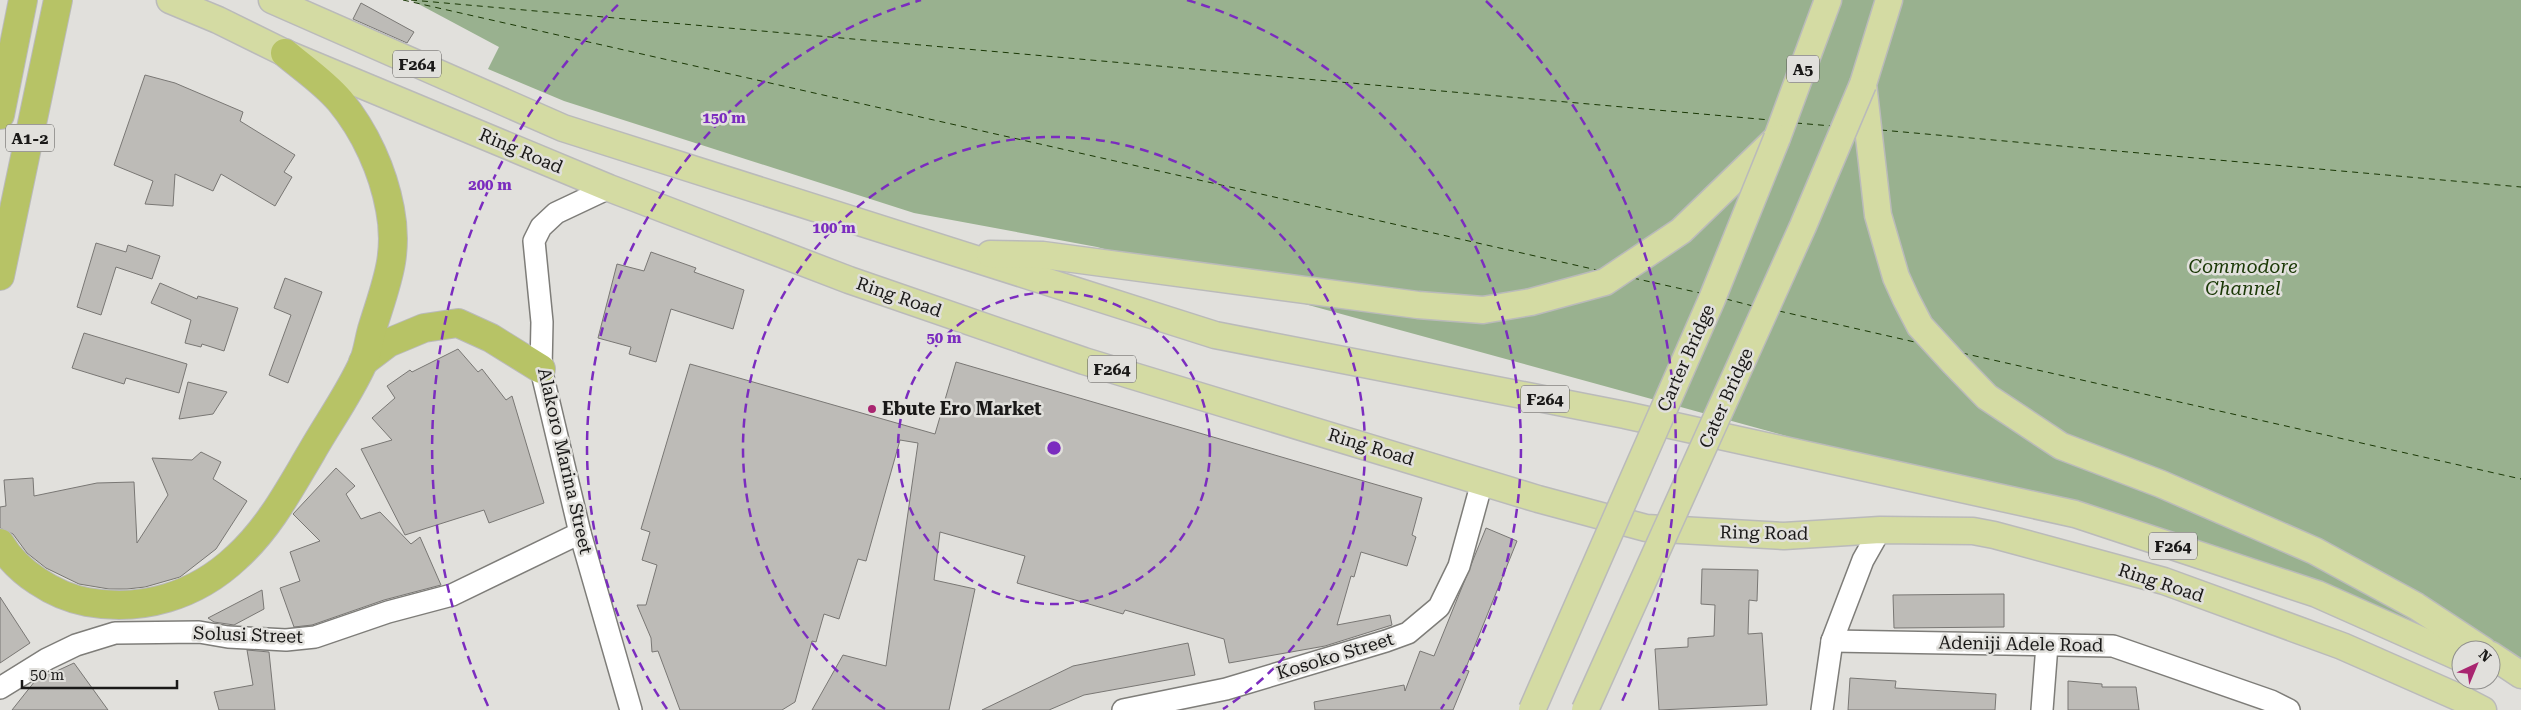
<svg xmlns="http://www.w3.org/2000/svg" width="2521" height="710" font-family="'Roboto Serif',serif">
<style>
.water{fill:#99b18f}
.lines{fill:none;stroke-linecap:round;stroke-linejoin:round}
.ferry{stroke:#1a3805;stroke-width:1;stroke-dasharray:6 5;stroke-linecap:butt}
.building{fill:#bdbbb7;stroke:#797774}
.minor-casing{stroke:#7e7d79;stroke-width:24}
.major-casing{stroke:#bababa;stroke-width:29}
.highway-casing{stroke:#bababa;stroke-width:30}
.minor{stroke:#fff;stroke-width:21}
.major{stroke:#d4dba3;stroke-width:26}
.highway{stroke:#b7c366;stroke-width:28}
.major-bridge-casing{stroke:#bababa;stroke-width:29;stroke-linecap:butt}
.major-bridge{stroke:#d4dba3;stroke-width:26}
.ring{fill:none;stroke:#7b2cbf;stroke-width:2.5;stroke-dasharray:9 6}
.poi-dot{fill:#a92570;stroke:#e1e0dc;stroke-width:2}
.labels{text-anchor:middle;stroke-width:5;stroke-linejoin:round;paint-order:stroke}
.shield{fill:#e1e0dc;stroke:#565553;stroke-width:1}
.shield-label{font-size:16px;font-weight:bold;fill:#1a1918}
.street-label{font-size:18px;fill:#1a1918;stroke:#e1e0dc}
.poi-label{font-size:18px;font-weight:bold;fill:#1a1918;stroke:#e1e0dc;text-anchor:start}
.water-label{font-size:19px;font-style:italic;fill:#1a3805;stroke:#e1e0dc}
.centre{fill:#7b2cbf;stroke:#e1e0dc;stroke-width:2.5}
.ring-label{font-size:15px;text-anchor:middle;font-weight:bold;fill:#7b2cbf;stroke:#e1e0dc;stroke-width:5;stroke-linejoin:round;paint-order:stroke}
</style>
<rect width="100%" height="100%" fill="#e1e0dc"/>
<polygon class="water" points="411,0 2521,0 2521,673 2009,497 1097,247 914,213 564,101 488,69 499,47"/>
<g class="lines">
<g class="ferry">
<polyline points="403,0 1597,270"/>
<polyline points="411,0 1770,120"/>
<polyline points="1796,123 1832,126"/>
<polyline points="1881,130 2521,187"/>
<polyline points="1633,278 1700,293"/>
<polyline points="1726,299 1753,306"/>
<polyline points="1779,311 1919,343"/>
<polyline points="1962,353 2521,479"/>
</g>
</g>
<g class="building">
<polygon points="361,3 414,32 407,43 353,19"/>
<polygon points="145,75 175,83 243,112 240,121 295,155 284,172 292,177 275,206 221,174 213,191 175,174 173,206 145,204 153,181 114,165"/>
<polygon points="96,243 126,252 128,245 160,256 152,279 116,267 101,315 77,307"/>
<polygon points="651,252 696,268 694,272 744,290 733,329 671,309 656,362 629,354 631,347 598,338 617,264 644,271"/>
<polygon points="285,278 322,292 288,383 269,375 291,315 274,308"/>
<polygon points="160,283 197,299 198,296 238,308 224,351 202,344 201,347 185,343 191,320 151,303"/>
<polygon points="84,333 187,364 179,393 126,378 124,384 72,368"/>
<polygon points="458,349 478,372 482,369 506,400 512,396 544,503 489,523 484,510 405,535 361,449 392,440 372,418 395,398 387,386 410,370 412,372"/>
<polygon points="956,362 1422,498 1412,535 1416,537 1407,566 1361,552 1354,577 1351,576 1337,625 1390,615 1392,625 1325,646 1229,663 1224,639 1125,610 1123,614 1017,583 1025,556 940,532 934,580 975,589 949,710 812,710 843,655 886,666 918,443 900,440 866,561 858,559 839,619 824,614 816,642 812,641 795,702 782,710 680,710 658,651 652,652 651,638 637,605 646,605 657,565 642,560 650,532 641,529 690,364 935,434"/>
<polygon points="188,382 227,392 213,414 179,419"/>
<polygon points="201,452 221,462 213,479 247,501 216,549 180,577 145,587 127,589 109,589 79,584 46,568 27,553 13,534 0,528 0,507 6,506 4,480 33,478 34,496 97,483 134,482 137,543 168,495 152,458 192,460"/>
<polygon points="336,468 355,486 346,494 361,519 380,512 411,544 420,537 441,585 384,600 312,625 294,627 280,588 300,581 290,552 320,541 293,514"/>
<polygon points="1486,528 1517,541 1465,670 1469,671 1453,710 1315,710 1314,702 1404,685 1405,691 1420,651 1434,656"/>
<polygon points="1702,569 1758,570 1757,601 1749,600 1748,634 1762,633 1767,705 1659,710 1655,649 1688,647 1688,638 1714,636 1715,605 1701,604"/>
<polygon points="262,590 264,609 234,625 214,622 208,618"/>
<polygon points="2004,594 2004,627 1894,628 1893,595"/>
<polygon points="0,597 30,643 0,663"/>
<polygon points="1188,643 1195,675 1084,695 1049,710 982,710 1073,666"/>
<polygon points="247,650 269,652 275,710 219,710 214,692 253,685"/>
<polygon points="74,663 108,710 12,710 35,681"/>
<polygon points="1850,678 1896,681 1895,688 1996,694 1995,710 1848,710"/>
<polygon points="2068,681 2102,684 2102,687 2136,687 2139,710 2068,710"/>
</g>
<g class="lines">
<g class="minor-casing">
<g id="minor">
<polyline points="609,188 556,213 541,227 534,241 542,322 541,369 580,533 631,710"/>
<polyline points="1832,641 2113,646 2271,701 2289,710"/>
<polyline points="0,688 47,659 76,645 115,633 199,632 228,637 286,640 315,637 388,612 452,595 580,533"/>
<polyline points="1123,710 1226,689 1386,641 1408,633 1439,607 1459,566 1482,482"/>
<polyline points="1822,710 1832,641 1863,560 1880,530"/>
<polyline points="2042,710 2047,645"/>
</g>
</g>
<g class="major-casing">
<g id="major">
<polyline points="170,0 218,20 285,53 609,188 849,280 1084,361 1538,499 1646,528 1784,536 1880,530 1973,531 1994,535 2164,581 2342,646 2460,698 2483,710"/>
<polyline points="272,0 563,128 1215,335 1625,415 2075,514 2317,594 2461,658"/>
<polyline points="1889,0 1863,84 1878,215 1896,277 1906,299 1920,326 1954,363 1987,397 2061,446 2161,484 2315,551 2416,606 2483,650"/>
<polyline points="990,254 1043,255 1418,305 1483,310 1531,302 1605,282 1681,231 1777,138 1828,0"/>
<polyline points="2491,655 2521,675"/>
</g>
</g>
<g class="highway-casing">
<g id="highway">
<polyline points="0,115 23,0"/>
<polyline points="0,276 58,0"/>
<polyline points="363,362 388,343 424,328 458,323 491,338 541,369"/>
<path d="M0,543C17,572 54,596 87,602C142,612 196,596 237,557C269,528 289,490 311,453C328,423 349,394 363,363C368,352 369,338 373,326C386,284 399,255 390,209C383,171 365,131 340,101C325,83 303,68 285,53"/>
</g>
</g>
<use href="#minor" class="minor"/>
<use href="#major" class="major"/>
<use href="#highway" class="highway"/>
<g class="major-bridge-casing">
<g id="major-bridge">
<polyline points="1532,710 1712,299 1777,138"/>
<polyline points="1585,710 1803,226 1863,84"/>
</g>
</g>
<use href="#major-bridge" class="major-bridge"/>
</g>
<g class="ring">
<circle cx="1054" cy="448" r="156"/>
<path d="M885 709A311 311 0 1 1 1223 709"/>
<path d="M667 709A467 467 0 0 1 921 0M1187 0A467 467 0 0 1 1441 709"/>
<path d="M488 706A622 622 0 0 1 622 1M1486 1A622 622 0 0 1 1620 706"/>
</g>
<circle class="poi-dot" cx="872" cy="409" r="5"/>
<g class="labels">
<g class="shield">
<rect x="393" y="50.5" width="48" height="27" rx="4"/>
<rect x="1787" y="55.5" width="32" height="27" rx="4"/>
<rect x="6" y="124.5" width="48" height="27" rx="4"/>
<rect x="1088" y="355.5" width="48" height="27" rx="4"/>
<rect x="1521" y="385.5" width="48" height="27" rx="4"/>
<rect x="2149" y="532.5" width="48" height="27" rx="4"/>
</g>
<g class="shield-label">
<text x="417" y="70">F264</text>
<text x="1803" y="75">A5</text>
<text x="30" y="144">A1-2</text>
<text x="1112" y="375">F264</text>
<text x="1545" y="405">F264</text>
<text x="2173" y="552">F264</text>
</g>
<g class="street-label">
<text transform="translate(521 151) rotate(23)" y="6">Ring Road</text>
<text transform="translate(899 297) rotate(19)" y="6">Ring Road</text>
<text transform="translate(1686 358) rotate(-66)" y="6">Carter Bridge</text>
<text transform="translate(1726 398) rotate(-66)" y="6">Cater Bridge</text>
<text transform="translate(1371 447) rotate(17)" y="6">Ring Road</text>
<text transform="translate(565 461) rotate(77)" y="6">Alakoro Marina Street</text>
<text transform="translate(1764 533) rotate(1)" y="6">Ring Road</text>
<text transform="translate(2161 583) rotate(18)" y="6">Ring Road</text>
<text transform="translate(248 635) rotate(2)" y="6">Solusi Street</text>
<text transform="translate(2021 644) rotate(1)" y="6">Adeniji Adele Road</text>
<text transform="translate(1335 656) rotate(-17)" y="6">Kosoko Street</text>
</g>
<g class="poi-label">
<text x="882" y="415">Ebute Ero Market</text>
</g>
<g class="water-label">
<text x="2243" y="273">Commodore<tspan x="2243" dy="22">Channel</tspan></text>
</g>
</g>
<circle cx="1054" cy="448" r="8" class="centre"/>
<g class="ring-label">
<text x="724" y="123">150 m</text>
<text x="490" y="190">200 m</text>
<text x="834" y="233">100 m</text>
<text x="944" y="343">50 m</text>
</g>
<g transform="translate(2476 665) rotate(44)"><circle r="24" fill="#e1e0dc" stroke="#91908e"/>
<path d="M0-4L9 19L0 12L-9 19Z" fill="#a92570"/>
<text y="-8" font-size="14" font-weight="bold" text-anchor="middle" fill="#1a1918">N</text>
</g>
<path d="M22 680v8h155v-8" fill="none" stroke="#1a1918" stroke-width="2.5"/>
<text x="30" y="680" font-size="15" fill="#1a1918" stroke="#e1e0dc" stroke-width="4" paint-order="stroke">50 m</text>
</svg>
